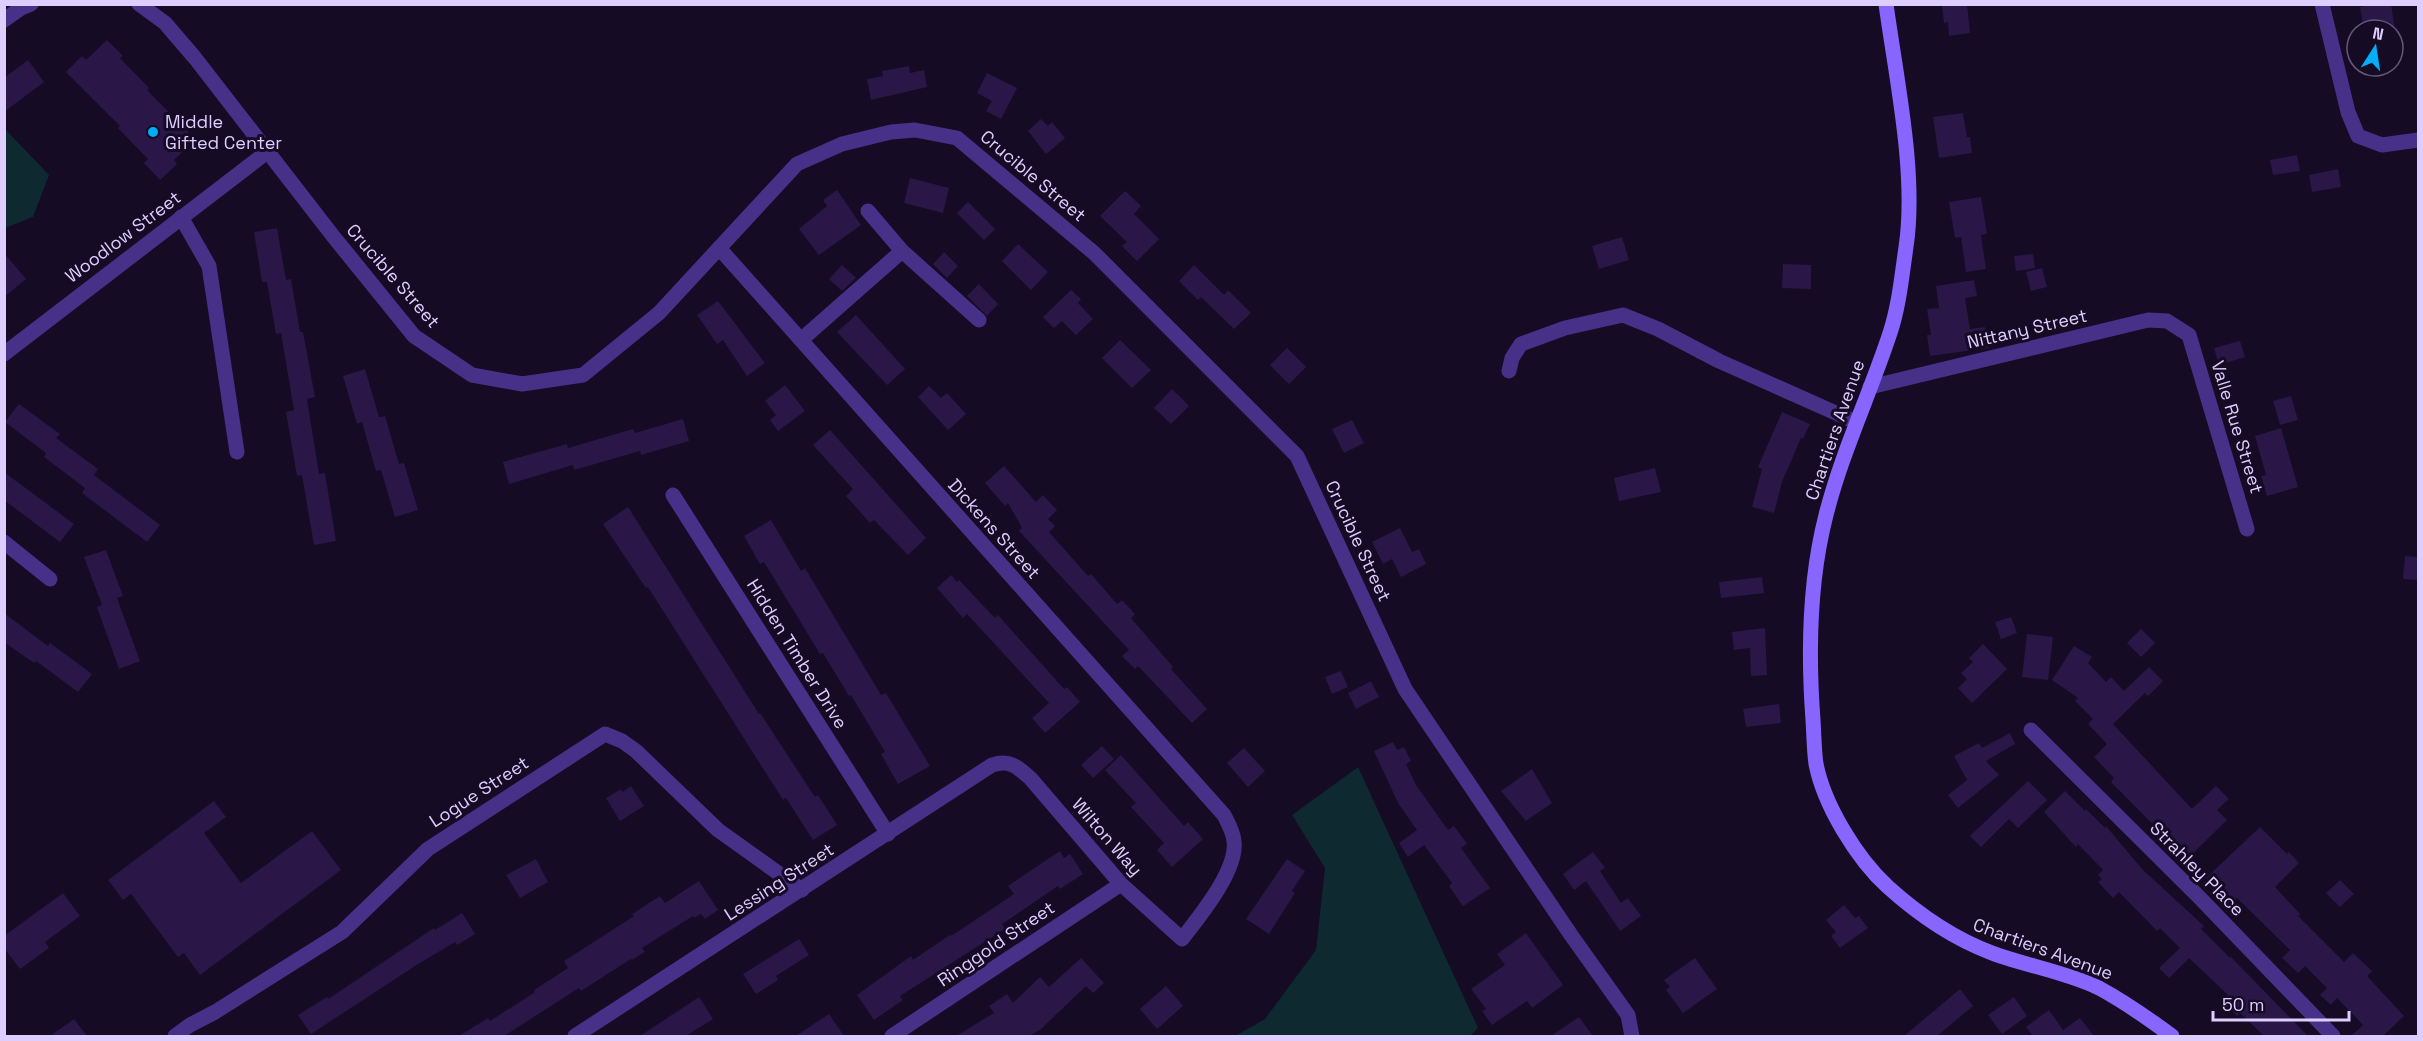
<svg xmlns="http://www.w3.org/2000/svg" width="2423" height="1041" font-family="'Space Grotesk',sans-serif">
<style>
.green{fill:#0e292f}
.building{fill:#2a1647}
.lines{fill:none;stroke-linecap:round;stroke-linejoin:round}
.street{stroke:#473188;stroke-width:15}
.secondary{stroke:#8965ff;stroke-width:15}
.poi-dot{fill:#00adf9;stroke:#150b24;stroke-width:2}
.labels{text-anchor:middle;stroke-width:6;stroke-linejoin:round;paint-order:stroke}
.poi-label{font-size:18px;fill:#deceff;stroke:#150b24;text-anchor:start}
.street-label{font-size:18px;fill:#deceff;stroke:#150b24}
</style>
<rect width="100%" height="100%" fill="#150b24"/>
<g class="green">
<polygon points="5,129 49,175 33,217 5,228"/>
<polygon points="1358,767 1478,1028 1470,1036 1235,1036 1265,1019 1316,950 1325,868 1292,815"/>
</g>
<g class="building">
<polygon points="1967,4 1970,33 1949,36 1948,22 1944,23 1942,5"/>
<polygon points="2373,4 2391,4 2395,30 2364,30 2360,7"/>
<polygon points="107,40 123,56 120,58 149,88 147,90 195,139 174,160 177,164 160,180 144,163 148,159 118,128 120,126 66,72 82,56 86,60"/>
<polygon points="28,60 44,82 4,112 4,78"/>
<polygon points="909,66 910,73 924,70 927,87 871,100 867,79 883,76 882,71"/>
<polygon points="987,73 1017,88 1001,119 986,111 992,101 977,93"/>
<polygon points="1963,113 1967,137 1970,137 1972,153 1939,158 1933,117"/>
<polygon points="1041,119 1048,126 1052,122 1065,138 1046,154 1028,131"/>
<polygon points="2297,155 2300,171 2273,175 2270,160"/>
<polygon points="2338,169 2341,187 2312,192 2309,175"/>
<polygon points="910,178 949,188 943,213 904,203"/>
<polygon points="837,190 861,225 819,255 799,229 827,206 823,200"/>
<polygon points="1125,191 1141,206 1134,214 1159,239 1137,261 1122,246 1127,242 1100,216"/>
<polygon points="1981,197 1987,234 1981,235 1986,269 1966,272 1961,237 1955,238 1949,202"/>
<polygon points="968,202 995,229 984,240 957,213"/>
<polygon points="277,228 286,280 291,279 300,332 303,332 315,397 307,399 319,474 325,473 336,541 314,545 302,475 297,476 286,412 294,410 281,333 276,334 267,282 262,282 254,232"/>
<polygon points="1622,237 1629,260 1599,269 1592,246"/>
<polygon points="1018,244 1048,272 1031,290 1002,261"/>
<polygon points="944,252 958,266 947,278 933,264"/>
<polygon points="4,253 26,279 4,297"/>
<polygon points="2033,254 2035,268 2016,271 2014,256"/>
<polygon points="1783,264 1811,265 1811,289 1782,288"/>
<polygon points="842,265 856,278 842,291 829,279"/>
<polygon points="1194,265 1224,295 1228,290 1251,313 1234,329 1201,297 1198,300 1179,281"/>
<polygon points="2042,268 2047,287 2031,291 2026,272"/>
<polygon points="1974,280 1977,296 1965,298 1970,329 1985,327 1988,348 1930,356 1927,335 1931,335 1927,309 1939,308 1936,286"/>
<polygon points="979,284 998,304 987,316 967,296"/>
<polygon points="1071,290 1081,299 1078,303 1093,319 1076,335 1062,321 1054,328 1043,317"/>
<polygon points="718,301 765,363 747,376 723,340 717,344 697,315"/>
<polygon points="856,315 905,369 887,385 837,332"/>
<polygon points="1120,340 1151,370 1132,388 1102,358"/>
<polygon points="2240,341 2245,357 2219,365 2214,348"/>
<polygon points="1287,348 1306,367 1289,384 1270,365"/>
<polygon points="365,369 379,417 385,416 399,464 404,463 418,510 395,517 381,470 376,471 362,422 357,424 343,376"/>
<polygon points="785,385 805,411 778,431 770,420 776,415 765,401"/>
<polygon points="929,386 941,398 947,393 966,414 948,430 918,397"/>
<polygon points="1172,389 1189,406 1171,424 1154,408"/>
<polygon points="2291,396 2298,420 2280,425 2273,401"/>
<polygon points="19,404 60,434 56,438 98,469 94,475 160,525 147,542 82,493 85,488 44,457 46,453 5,422"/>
<polygon points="1782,412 1810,424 1803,439 1801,438 1782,482 1774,513 1752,507 1762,469 1758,467"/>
<polygon points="683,419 689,441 641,455 640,451 574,470 573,465 509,484 503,462 567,444 568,448 633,429 635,433"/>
<polygon points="1352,420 1364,443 1344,453 1332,429"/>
<polygon points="2281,428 2298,487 2267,496 2261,476 2266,475 2255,436"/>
<polygon points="830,430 926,538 908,555 874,520 870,523 846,496 853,489 813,445"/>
<polygon points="1004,466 1036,502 1043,495 1057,510 1048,519 1055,526 1049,532 1088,576 1091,574 1117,604 1122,600 1135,614 1131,618 1173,667 1171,669 1207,709 1192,723 1138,666 1135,669 1122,656 1129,650 1019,531 1022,528 1008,503 1005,506 985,483"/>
<polygon points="1655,468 1661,492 1619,501 1614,478"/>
<polygon points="4,472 74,524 60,542 4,500"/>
<polygon points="628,507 759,714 760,713 815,797 818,795 837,825 813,840 786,798 783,800 648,587 646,588 603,524"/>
<polygon points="771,520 801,571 805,568 881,695 886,693 930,766 898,784 881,754 885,752 851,695 849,696 823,653 820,654 764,562 760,564 744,536"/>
<polygon points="1400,528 1412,552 1419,549 1426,564 1401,577 1392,559 1383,564 1372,542"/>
<polygon points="106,550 123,596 117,598 140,661 119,669 97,607 102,605 84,557"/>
<polygon points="2405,556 2418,557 2418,580 2403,579"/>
<polygon points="951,575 957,582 959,580 995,618 998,615 1064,689 1067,687 1080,702 1045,733 1032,718 1049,703 967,614 963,618 937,588"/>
<polygon points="1762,577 1764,593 1721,598 1719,582"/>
<polygon points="4,613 48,646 50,643 92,674 78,692 36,661 34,663 4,642"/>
<polygon points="2011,617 2017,633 2001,639 1995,622"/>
<polygon points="1765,628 1767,675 1751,676 1750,648 1734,650 1732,632"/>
<polygon points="2141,629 2155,643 2141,657 2127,643"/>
<polygon points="2027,634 2053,637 2048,680 2022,677"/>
<polygon points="1983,644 2007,669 1972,703 1958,688 1967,679 1961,673 1973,662 1969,658"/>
<polygon points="2074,646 2092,657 2088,663 2106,682 2111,677 2124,691 2149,667 2163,681 2148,696 2145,693 2113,724 2192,809 2216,786 2229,799 2217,810 2227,820 2187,859 2111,782 2114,778 2094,757 2107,744 2088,724 2093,719 2075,701 2078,698 2052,680"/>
<polygon points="1341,671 1348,687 1332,694 1325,677"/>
<polygon points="1371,681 1379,697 1356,709 1348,693"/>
<polygon points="1779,704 1781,723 1746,727 1743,709"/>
<polygon points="2010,733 2015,744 1986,761 1999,775 1958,808 1948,795 1967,780 1954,756 1979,743 1982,748"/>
<polygon points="1393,742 1397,750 1404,747 1411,761 1406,764 1416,785 1448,830 1454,826 1467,844 1461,848 1490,888 1463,906 1449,886 1452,883 1424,845 1408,857 1399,843 1417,830 1398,803 1374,751"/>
<polygon points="1102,746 1114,759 1093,778 1081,765"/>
<polygon points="1244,748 1265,771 1248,787 1227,763"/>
<polygon points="1121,755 1184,826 1188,822 1203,839 1172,867 1157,850 1164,843 1131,807 1136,803 1105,770"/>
<polygon points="1532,769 1552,803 1526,821 1501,791"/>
<polygon points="2028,781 2047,800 2018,828 2009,819 1981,847 1970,836"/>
<polygon points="631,786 644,806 620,821 606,798 621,789 622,792"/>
<polygon points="2065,791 2085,811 2086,809 2105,828 2106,826 2142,869 2204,926 2201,929 2230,958 2231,957 2308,1036 2264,1036 2240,1013 2237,1016 2222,1001 2228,995 2189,958 2169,978 2159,968 2180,948 2160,928 2157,931 2119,892 2113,898 2098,882 2102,879 2098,875 2103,870 2078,844 2076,847 2044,812"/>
<polygon points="214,801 226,817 204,833 241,883 312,831 341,870 200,975 184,953 178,957 131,894 123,900 108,880"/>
<polygon points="2260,827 2287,854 2289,852 2299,863 2275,887 2300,914 2298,916 2344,962 2353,953 2372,971 2367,976 2404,1016 2383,1036 2351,1036 2363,1025 2337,998 2331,1005 2320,995 2327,988 2305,966 2298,973 2282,958 2290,950 2237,898 2232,904 2206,878"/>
<polygon points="1060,851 1064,858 1070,854 1083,874 1060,889 1058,886 1002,924 1005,929 900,996 903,1000 874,1020 857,995 911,956 913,960 950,935 951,936 1014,894 1008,886"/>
<polygon points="1593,852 1605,868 1600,871 1621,903 1628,898 1641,916 1620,931 1586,881 1574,890 1563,874"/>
<polygon points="536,859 548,882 520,898 506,875"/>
<polygon points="1287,859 1305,871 1292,891 1295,893 1269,934 1246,919"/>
<polygon points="2340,880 2354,894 2340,907 2326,893"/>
<polygon points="699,881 718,910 705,919 701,914 694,918 693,916 642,948 645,952 632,960 631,959 581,991 579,988 504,1036 459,1036 488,1018 490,1021 535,992 534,990 568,968 564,961 634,916 632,914 660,896 665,903"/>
<polygon points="63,893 80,916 45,942 49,948 20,969 4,948 4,936"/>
<polygon points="1844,905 1855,918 1859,916 1868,928 1840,948 1831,936 1836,932 1826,920"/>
<polygon points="462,913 475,934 457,945 455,942 415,966 311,1034 298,1015 327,997 328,999 434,928 435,930"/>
<polygon points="1526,933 1563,985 1532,1008 1527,1001 1492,1025 1482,1011 1486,1009 1471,989 1505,965 1497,954"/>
<polygon points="799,939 809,955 776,976 778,980 756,994 743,974"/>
<polygon points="1081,958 1104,983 1093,993 1086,986 1040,1030 1029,1036 956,1036 994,1013 989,1006 1007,994 1013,1003 1040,977 1049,987"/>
<polygon points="1695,958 1717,989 1683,1013 1666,990 1670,987 1664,980"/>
<polygon points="1166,986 1183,1006 1157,1029 1140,1009"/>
<polygon points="1960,989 1973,1006 1937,1036 1904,1036"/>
<polygon points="699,997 713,1019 686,1036 640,1036"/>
<polygon points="2014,997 2027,1016 2002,1034 1988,1015"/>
<polygon points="2049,1010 2063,1030 2080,1018 2094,1036 2033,1036 2026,1027"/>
<polygon points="829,1014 844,1036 796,1036"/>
<polygon points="1579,1017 1593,1036 1551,1036"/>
<polygon points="74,1019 87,1036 50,1036"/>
</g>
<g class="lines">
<g class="street">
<polyline points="139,4 165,23 195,58 333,236 414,336 472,375 522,384 583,375 659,313 797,164 842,144 891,132 915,130 957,138 1094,253 1297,456 1405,689 1571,935 1628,1015 1632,1036"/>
<polyline points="2322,4 2348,112 2358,136 2382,145 2418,140"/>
<polyline points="4,20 21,8 31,4"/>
<polyline points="181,217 209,266 237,452"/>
<polyline points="902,251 979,320"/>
<polyline points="801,340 902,251 868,211"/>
<polyline points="4,354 267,152"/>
<polyline points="1509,371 1512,358 1521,344 1565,328 1623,315 1658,329 1719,361 1856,422"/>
<polyline points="1870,387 2148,320 2167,321 2189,335 2247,529"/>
<polyline points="673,495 888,834"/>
<polyline points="4,542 50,579"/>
<polyline points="2031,730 2199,897 2333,1036"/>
<polyline points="175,1036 190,1025 215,1012 342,932 428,849 605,734 622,741 636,751 718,830 802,890"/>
<path d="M575,1036L992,765C1010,759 1018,767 1031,779L1121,884L1182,939C1199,917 1238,870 1234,841C1233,831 1228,823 1224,815L719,248"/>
<polyline points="892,1036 1121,884"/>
</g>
<path class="secondary" d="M1886,4C1896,78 1917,174 1906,247C1902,275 1899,306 1890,333C1870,394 1842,452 1826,515C1809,581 1808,653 1813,720C1814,735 1814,750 1816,764C1824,805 1857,859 1888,887C1919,915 1952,938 1992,953C2027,966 2066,972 2099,988C2125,1002 2149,1019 2172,1036"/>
</g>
<circle class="poi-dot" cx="153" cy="132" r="6"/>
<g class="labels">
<g class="poi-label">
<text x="165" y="128">Middle<tspan x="165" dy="21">Gifted Center</tspan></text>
</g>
<g class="street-label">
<text transform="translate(1033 176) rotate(40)" y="6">Crucible Street</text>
<text transform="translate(123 237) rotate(-37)" y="6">Woodlow Street</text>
<text transform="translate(393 276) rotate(49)" y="6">Crucible Street</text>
<text transform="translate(2027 329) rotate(-13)" y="6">Nittany Street</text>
<text transform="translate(2237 427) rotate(73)" y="6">Valle Rue Street</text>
<text transform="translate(1835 430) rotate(-71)" y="6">Chartiers Avenue</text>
<text transform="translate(994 529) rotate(48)" y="6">Dickens Street</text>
<text transform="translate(1358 541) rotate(65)" y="6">Crucible Street</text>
<text transform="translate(797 654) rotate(58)" y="6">Hidden Timber Drive</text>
<text transform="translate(479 792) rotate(-33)" y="6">Logue Street</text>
<text transform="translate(1107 837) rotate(49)" y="6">Wilton Way</text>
<text transform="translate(2197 869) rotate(45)" y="6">Strahley Place</text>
<text transform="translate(779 882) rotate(-33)" y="6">Lessing Street</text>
<text transform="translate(996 944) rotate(-34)" y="6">Ringgold Street</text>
<text transform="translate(2043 949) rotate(20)" y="6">Chartiers Avenue</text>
</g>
</g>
<rect width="2423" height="1041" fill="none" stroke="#deceff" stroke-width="12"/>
<g transform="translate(2375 48) rotate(12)"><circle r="28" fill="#150b24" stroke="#65597c" stroke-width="1.5"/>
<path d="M0-4.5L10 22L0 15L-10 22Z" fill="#00adf9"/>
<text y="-9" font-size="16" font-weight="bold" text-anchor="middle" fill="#deceff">N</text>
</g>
<path d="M2213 1011v9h136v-9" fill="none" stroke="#deceff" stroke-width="3"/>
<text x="2222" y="1011" font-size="18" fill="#deceff" stroke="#150b24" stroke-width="4.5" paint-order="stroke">50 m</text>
</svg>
